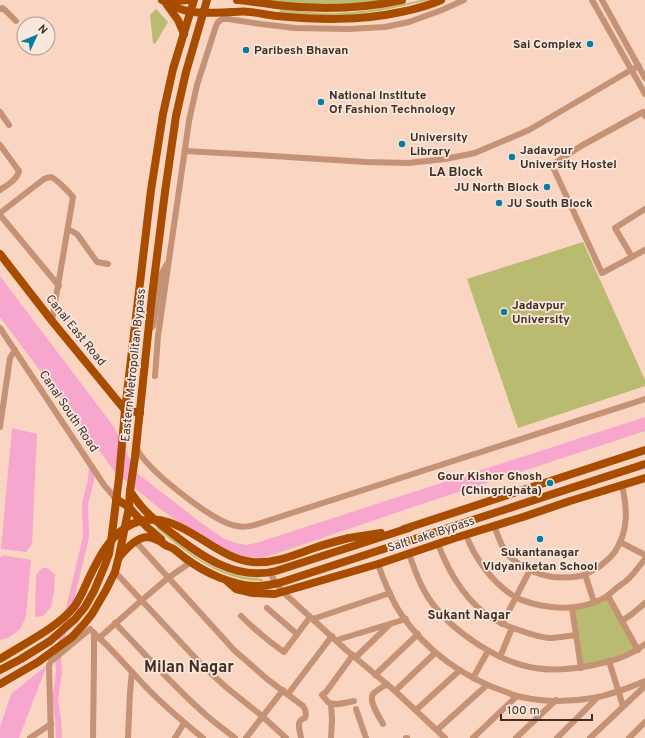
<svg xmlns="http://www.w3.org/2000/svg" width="645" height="738" font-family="Overpass,sans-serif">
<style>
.green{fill:#b9bb71}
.water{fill:#f7a7cd}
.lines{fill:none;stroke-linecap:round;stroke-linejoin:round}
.canal{stroke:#f7a7cd;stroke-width:6}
.minor{stroke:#c59275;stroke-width:6}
.major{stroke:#a84c00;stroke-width:8}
.major-bridge{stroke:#a84c00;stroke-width:8}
.poi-dot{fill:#077da4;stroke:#f9e6dc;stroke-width:1.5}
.labels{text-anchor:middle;stroke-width:3.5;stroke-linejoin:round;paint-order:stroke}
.poi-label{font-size:12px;font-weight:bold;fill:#402e25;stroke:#f9e6dc;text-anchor:start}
.street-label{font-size:12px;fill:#402e25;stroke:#f9e6dc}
.neighbourhood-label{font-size:13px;font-weight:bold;fill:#402e25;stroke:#f9e6dc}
.district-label{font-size:16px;font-weight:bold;fill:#402e25;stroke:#f9e6dc}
</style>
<rect width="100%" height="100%" fill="#fad5c1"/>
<g class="green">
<polygon points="265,0 386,0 334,5 276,2"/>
<path d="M421,0H430L380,11L348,15H318L280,12L279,11L281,9C297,11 313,13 330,13C360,13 391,7 421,0Z"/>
<polygon points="156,9 168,22 155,44 153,43 150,15"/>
<polygon points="583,242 645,380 645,386 518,428 467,279"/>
<path d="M158,527C180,545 202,565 230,573C241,577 252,578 263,579V581C220,581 188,554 156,528Z"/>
<polygon points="607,598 635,649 606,660 583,665 575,610"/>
</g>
<g class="water">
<polygon points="0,276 114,427 137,473 200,522 224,539 236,543 246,545 256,543 645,417 645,431 413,507 284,551 262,558 242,557 211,543 176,520 159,508 115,472 0,317"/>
<polygon points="12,428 37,434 32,544 26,552 1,549"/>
<polygon points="3,555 31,560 26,616 21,628 14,634 8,638 0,640 0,558"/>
<polygon points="42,568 48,568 55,575 54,592 51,607 43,616 35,617 36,575"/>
<polygon points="47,665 19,738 0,738 0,727 11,694"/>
</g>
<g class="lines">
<g class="canal">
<polyline points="65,625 86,537 85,504 91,480 92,467"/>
<polyline points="59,738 58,718 55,699 59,673 58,656 63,634"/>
</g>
<g class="minor">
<polyline points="592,0 645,94"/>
<polyline points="602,0 645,78"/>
<polyline points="0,9 2,8 6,11 16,21"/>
<polyline points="0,112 9,125"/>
<polyline points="645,116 643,112 581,146 552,165 602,273 645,250"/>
<path d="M0,145L19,171C17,180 7,185 0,190"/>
<polyline points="185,151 257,155 366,162 408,163 445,159 475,153 529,130 631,70 639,66"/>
<path d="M0,213L44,179C47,178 50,176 53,178C58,181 69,192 73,197L52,321"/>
<polyline points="0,215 59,286"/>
<polyline points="68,229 77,234 97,262 108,264"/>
<polyline points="632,257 615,228 645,209"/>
<polyline points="0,328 104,485 116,499"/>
<polyline points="149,330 153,326 162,273 167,264"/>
<polyline points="155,376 158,336 189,121 197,85 216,26 218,22 222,19 228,19 261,24 295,28 349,29 385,27 409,22 442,10 464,0"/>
<polyline points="0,427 10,358 15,350"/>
<path d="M136,447C138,451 140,455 143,458C157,476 214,523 237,526C246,528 255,525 264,522L645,399"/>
<path d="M494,526C498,535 501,546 507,554C511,558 516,562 521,565C539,577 558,580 580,576C586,575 593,570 599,567C605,562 612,557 616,550C629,529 627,508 622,485"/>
<path d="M466,535C475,559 494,585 517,598C528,603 541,606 552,607C569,609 585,607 600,600C605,598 609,595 613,591C617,587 623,584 627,580C634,574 639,566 645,559"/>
<path d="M136,542L234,650L267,679L303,706C306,710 307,713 305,718C295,721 300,730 301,738"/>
<polyline points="620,542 645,555"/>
<path d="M438,544C449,573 466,602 493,619C502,624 512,628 522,631C530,634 539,637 549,638C557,638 567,636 576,635"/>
<path d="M409,554C415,571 421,588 432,603C453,632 500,663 535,668C552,671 572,669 589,666C609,662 629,657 645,644"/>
<path d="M378,564C384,581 391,599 401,614C426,651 464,678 506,692C511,694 516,696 521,697C544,702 570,702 593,698C611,695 628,688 645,681"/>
<polyline points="115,572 202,665 227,688 262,716 286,738"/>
<polyline points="270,573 276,583 283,592 345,649 395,691 445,738"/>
<polyline points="585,574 594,602"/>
<polyline points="608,596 638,650"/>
<polyline points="267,608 297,634"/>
<polyline points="572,608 581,668"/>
<path d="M241,616C254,629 268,641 284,652L310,617"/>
<polyline points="313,619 390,593"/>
<polyline points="622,621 632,614 645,603"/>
<path d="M115,623C145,654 174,687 206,715C215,723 225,730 235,738"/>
<polyline points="502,624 530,570"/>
<polyline points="93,632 94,633 94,660 93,738"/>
<path d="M94,633C112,649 127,667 143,684C162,704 182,721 203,738"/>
<polyline points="99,638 142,600 168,578 191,562"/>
<polyline points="337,640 406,619"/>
<path d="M353,655L326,692L322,695C324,697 326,700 328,702C335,707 347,702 354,701"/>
<polyline points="356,657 389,625"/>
<polyline points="500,657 512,628"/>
<polyline points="609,661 623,706"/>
<polyline points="375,675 418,634"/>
<polyline points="473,678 488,651"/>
<polyline points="395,691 435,653"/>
<polyline points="288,694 332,636"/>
<polyline points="331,704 332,720 331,738"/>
<polyline points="356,709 366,738"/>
<polyline points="416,710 460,670"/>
<path d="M383,724C380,718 368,701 373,694C377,690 382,687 387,684"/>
<polyline points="437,730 487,685"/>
<polyline points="30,738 51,724"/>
<polyline points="51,738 49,666 51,661 54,659 90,629"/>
<polyline points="128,738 130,692 132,672"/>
<polyline points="175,738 184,723"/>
<polyline points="246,738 283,690"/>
<polyline points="406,738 407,738"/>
<polyline points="473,738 517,696"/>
<polyline points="516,738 556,700"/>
<polyline points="557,738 598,697"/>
<polyline points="590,738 645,686"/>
<polyline points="629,738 645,722"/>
</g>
<g class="major">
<path d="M162,0C186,16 204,13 232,12C238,12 244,11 250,12C259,13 268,15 277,16C319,20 359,21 401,12C415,9 428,6 441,0"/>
<path d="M237,0C250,1 263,3 276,5C319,10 361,9 402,0"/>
<polyline points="166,2 188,0"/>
<polyline points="167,5 178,20 184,34"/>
<polyline points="0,254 52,321 125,410 140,413"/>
<path d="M130,491C133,496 137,501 141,506C150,517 162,526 173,534C202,557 237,581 276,571L409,528"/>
<polyline points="116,499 129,507 133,512 147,527 161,539"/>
<polyline points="404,529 645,450"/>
<polyline points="349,538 381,533"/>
<path d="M120,556C127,548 136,538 147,537C155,537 161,542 167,546C170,547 173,548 175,550C178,552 181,555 185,558C205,573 233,586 258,586C266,586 272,584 279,583L645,464"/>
<polyline points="227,581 236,589 253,593 275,594 378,564 455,538 523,517 570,501 645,478"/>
<polyline points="0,670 21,659 50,641 75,619 85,607 94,591 105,565 109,554 111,542 119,478 125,410 151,190 163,114 173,69 194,0"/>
<polyline points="0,684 38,662 72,637 84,624 92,614 106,590 115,572 119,556 129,507 130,491 135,457 152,296 165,192 176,116 186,72 207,0"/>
</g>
<path class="major-bridge" d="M0,659C23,644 57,628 74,607C80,599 84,589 88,580C98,559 110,534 132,524C177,504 210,558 252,562C274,564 294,555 314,548C326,544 337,541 349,538"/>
</g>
<g class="poi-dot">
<circle cx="590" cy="44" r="4"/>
<circle cx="246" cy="50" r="4"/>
<circle cx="321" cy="102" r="4"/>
<circle cx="402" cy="144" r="4"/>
<circle cx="512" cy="157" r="4"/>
<circle cx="547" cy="187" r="4"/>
<circle cx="499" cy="203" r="4"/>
<circle cx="504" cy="312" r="4"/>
<circle cx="550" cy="483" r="4"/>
<circle cx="540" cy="539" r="4"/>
</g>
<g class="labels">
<g class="poi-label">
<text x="582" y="48" text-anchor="end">Sai Complex</text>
<text x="254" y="54">Paribesh Bhavan</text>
<text x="329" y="99">National Institute<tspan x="329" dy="14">Of Fashion Technology</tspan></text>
<text x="410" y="141">University<tspan x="410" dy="14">Library</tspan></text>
<text x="520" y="154">Jadavpur<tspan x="520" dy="14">University Hostel</tspan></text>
<text x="539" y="191" text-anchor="end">JU North Block</text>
<text x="507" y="207">JU South Block</text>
<text x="512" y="309">Jadavpur<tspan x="512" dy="14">University</tspan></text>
<text x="542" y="480" text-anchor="end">Gour Kishor Ghosh<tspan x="542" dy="14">(Chingrighata)</tspan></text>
<text x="540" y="556" text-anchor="middle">Sukantanagar<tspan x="540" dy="14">Vidyaniketan School</tspan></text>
</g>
<g class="street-label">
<text transform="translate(76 330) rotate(51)" y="4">Canal East Road</text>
<text transform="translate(133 365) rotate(-84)" y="4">Eastern Metropolitan Bypass</text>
<text transform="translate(69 411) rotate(56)" y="4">Canal South Road</text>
<text transform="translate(431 534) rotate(-18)" y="4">Salt Lake Bypass</text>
</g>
<g class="neighbourhood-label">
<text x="456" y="176">LA Block</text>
<text x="469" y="619">Sukant Nagar</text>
</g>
<g class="district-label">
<text x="189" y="672">Milan Nagar</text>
</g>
</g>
<g transform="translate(36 36) rotate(46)"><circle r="19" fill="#f9e6dc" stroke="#af9c93"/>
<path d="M0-3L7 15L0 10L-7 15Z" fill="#077da4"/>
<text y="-6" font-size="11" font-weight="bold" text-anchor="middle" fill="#402e25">N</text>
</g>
<path d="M501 714v6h91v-6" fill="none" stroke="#402e25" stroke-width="2"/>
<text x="507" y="714" font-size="12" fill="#402e25" stroke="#f9e6dc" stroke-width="3" paint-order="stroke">100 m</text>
</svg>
